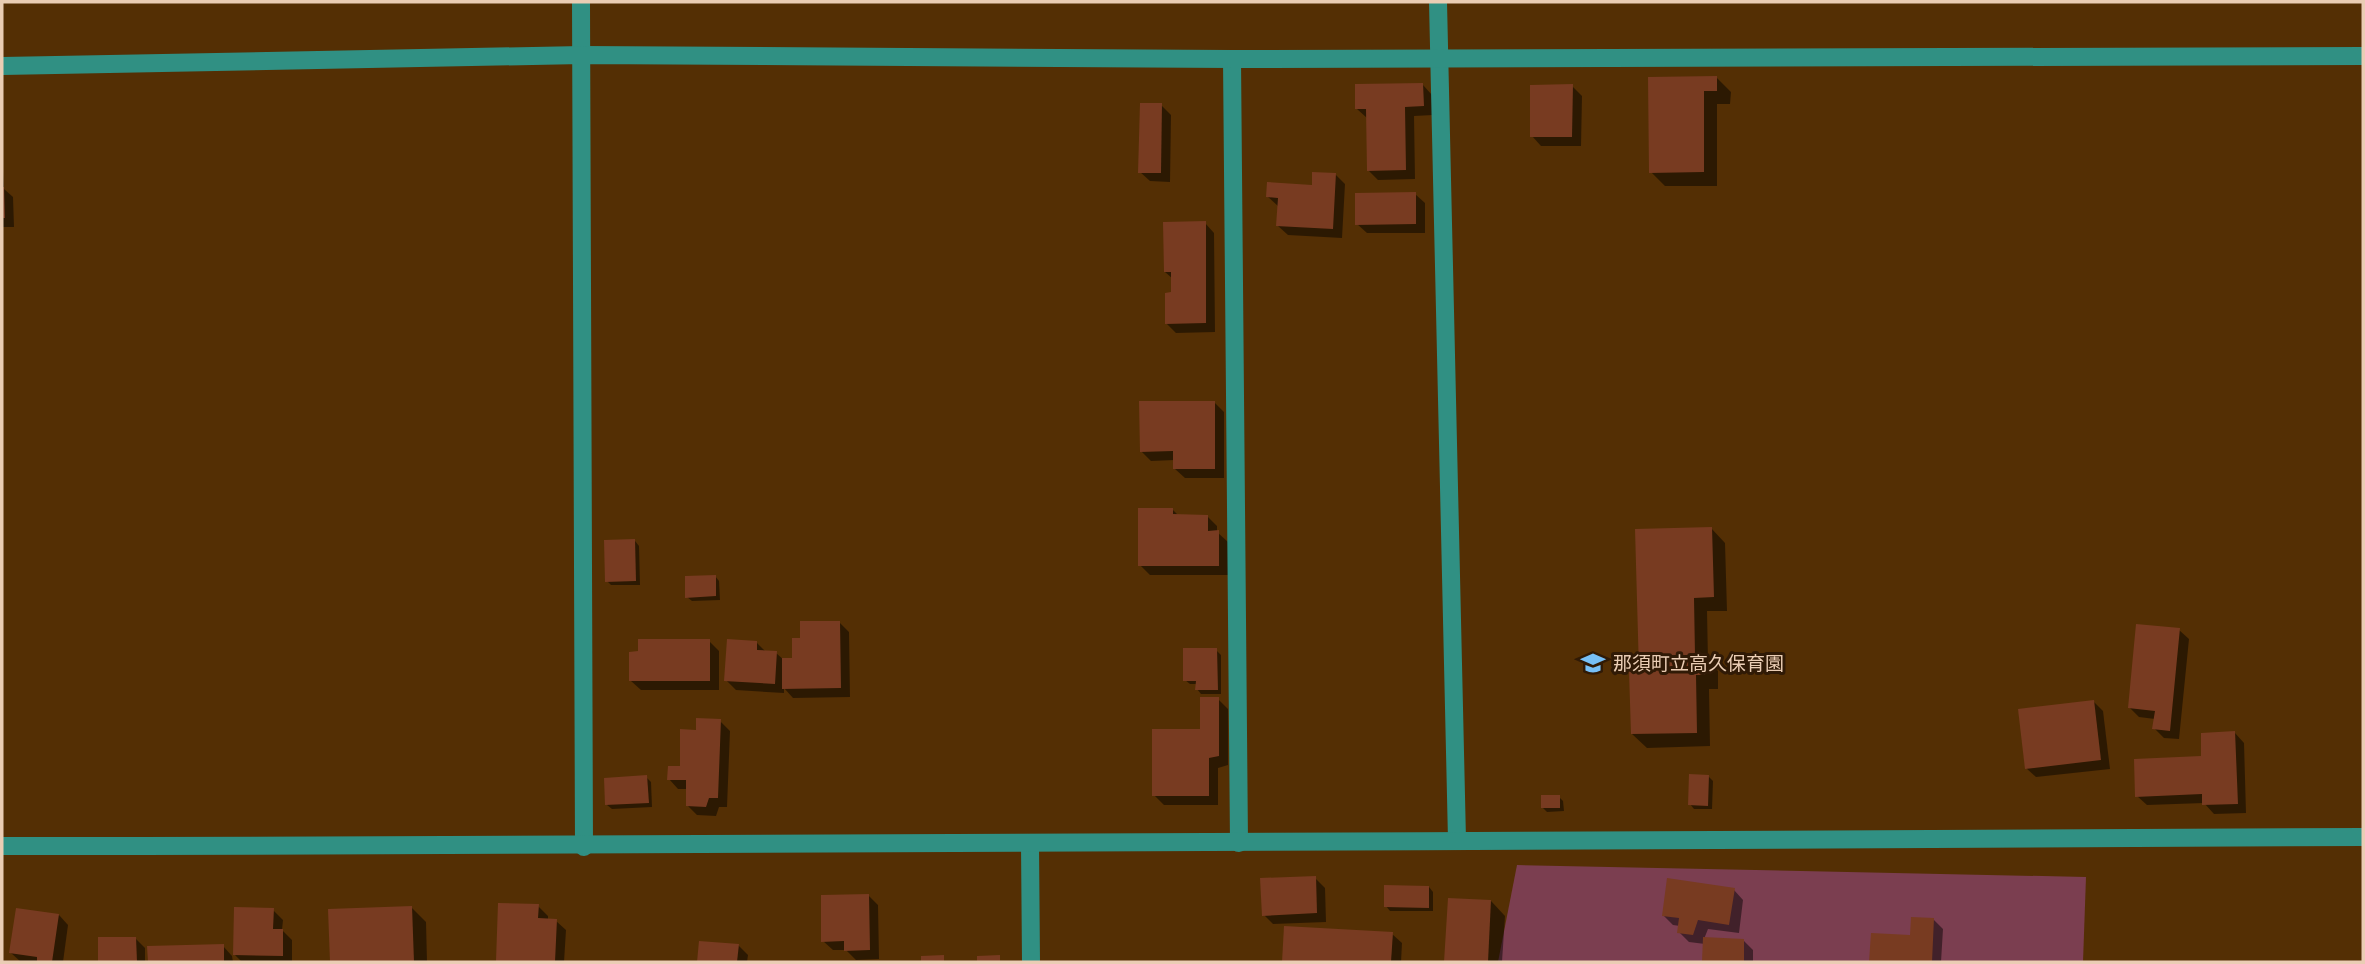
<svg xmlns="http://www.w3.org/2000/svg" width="2365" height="964" font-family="'DejaVu Sans','Noto Sans JP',sans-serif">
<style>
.green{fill:#7b3e50}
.shadow{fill:#0007}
.building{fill:#783b21}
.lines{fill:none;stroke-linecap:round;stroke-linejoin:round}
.minor{stroke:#309083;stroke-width:18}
.labels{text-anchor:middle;stroke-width:6;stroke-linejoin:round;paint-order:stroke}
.poi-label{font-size:19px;fill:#eacdb4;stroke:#301a06;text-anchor:start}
</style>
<rect width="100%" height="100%" fill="#542f04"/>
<polygon class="green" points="1517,865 2086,877 2083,962 1498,962"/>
<g class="shadow">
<polygon points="1650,78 1717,78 1731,92 1730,104 1717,104 1717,186 1665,186 1651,172"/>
<polygon points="1423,85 1432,95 1433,115 1414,116 1415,179 1378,180 1368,170 1367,118 1357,109"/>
<polygon points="1572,86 1582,96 1581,146 1541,146 1532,136"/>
<polygon points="1161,105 1171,115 1170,182 1150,181 1140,172"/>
<polygon points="2,155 4,189 13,197 14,227 2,227"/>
<polygon points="1335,174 1345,184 1342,238 1288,235 1278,226 1278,206 1268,197 1313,186"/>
<polygon points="1415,194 1425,203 1425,233 1367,233 1357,224"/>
<polygon points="1205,223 1214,233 1215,332 1176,333 1166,323 1173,294 1173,279 1165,272"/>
<polygon points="1214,402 1224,412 1224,478 1185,478 1175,469 1175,460 1151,461 1141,451"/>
<polygon points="1172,509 1179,516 1208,517 1217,526 1217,532 1228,542 1228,575 1150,575 1140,565"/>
<polygon points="1711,528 1725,543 1727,611 1707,611 1708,661 1718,671 1718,689 1709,689 1710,746 1647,748 1632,734 1641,673"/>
<polygon points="635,541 639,546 640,585 611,585 607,581"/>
<polygon points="715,576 719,581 720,600 692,601 687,597"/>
<polygon points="839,622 849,632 850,697 793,698 784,688 784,693 736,690 726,680 757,643 766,652 776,653 784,660 794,660 801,640"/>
<polygon points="2179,630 2189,639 2179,739 2164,738 2154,728 2155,719 2139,717 2130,708"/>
<polygon points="709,641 719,651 719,690 641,690 631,681"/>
<polygon points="1216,650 1221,655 1221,694 1201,694 1197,689 1197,684 1190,684 1185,680"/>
<polygon points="1218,699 1228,709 1228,765 1218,768 1218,805 1164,805 1154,795 1202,730"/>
<polygon points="2094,702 2103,711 2110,769 2036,777 2026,768"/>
<polygon points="720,721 730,731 727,807 719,807 716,816 697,815 688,806 688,789 678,789 669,779 681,768"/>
<polygon points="2235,733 2244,743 2246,813 2214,814 2204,803 2147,805 2137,796 2203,757"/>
<polygon points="1708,776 1713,781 1712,809 1694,809 1690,804"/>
<polygon points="646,777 651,782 652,807 612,809 607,805"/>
<polygon points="1559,797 1563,801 1564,811 1547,812 1543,808"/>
<polygon points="1315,878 1325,888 1326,922 1273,924 1264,915"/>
<polygon points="1429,887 1433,892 1433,911 1390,911 1386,906"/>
<polygon points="1734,890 1743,900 1739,933 1708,929 1704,939 1744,941 1753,950 1753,962 1704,962 1705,944 1689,942 1679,932 1680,926 1673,925 1663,915"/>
<polygon points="868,895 878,905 879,959 856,960 846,950 833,950 823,941"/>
<polygon points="1450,899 1491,901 1505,916 1502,962 1446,962"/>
<polygon points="538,906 548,916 548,920 556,921 566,930 564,962 500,962 498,960"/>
<polygon points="412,908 426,922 427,962 332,962 330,911"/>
<polygon points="273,910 283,920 282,930 292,940 292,962 242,962 235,955"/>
<polygon points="59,915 68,925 63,962 21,962 11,953"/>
<polygon points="1933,919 1943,929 1941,962 1871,962 1872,935 1912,936"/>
<polygon points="1392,934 1402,943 1401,962 1284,961"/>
<polygon points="135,938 145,948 145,962 100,962 99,939"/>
<polygon points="700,943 738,945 748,955 747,962 699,962"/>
<polygon points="223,946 232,956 233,962 149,962 149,947"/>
</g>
<g class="building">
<polygon points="1717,76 1717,91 1704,91 1704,172 1649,173 1648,77"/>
<polygon points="1423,83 1424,106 1405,107 1406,170 1367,171 1366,109 1355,109 1355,84"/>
<polygon points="1573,84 1572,137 1530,137 1530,85"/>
<polygon points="1140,103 1162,103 1161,173 1138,173"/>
<polygon points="1312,172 1336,173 1333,229 1276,226 1278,198 1266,197 1267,182 1312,185"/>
<polygon points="2,187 4,187 5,218 2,218"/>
<polygon points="1416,192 1416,224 1355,225 1355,193"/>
<polygon points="1206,221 1206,323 1165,324 1165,293 1171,292 1171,272 1164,272 1163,222"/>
<polygon points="1139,401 1215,401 1215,469 1173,469 1173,451 1140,452"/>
<polygon points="1138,508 1173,508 1173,514 1208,515 1208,531 1219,530 1219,566 1138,566"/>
<polygon points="1712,527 1714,597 1694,598 1695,655 1704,655 1705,675 1696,675 1697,733 1631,734 1629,671 1639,671 1635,529"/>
<polygon points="635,539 636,581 605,582 604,540"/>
<polygon points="716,575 716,596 685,598 685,576"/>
<polygon points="800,621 840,621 841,688 782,689 782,658 792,658 792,638 800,638"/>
<polygon points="2136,624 2180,628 2170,731 2152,729 2155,711 2128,708"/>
<polygon points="638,639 710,639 710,681 629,681 629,652 638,651"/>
<polygon points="727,639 757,641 757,650 777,651 775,684 724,681"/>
<polygon points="1183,648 1217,648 1218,690 1195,690 1196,681 1183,681"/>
<polygon points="1200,697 1219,697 1219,756 1209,758 1209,796 1152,796 1152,729 1200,729"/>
<polygon points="2094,700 2101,760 2025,769 2018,709"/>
<polygon points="696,718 721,719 718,798 709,798 706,807 686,806 686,780 667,780 668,766 680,766 680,729 696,730"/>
<polygon points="2235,731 2238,804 2202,805 2202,794 2135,797 2134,759 2201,756 2201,733"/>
<polygon points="1689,774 1709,775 1708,806 1688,805"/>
<polygon points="647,775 649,803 605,805 604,778"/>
<rect x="1541" y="795" width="19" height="13"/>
<polygon points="1316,876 1317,913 1262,916 1260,878"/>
<polygon points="1667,878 1735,888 1729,925 1698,920 1693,935 1677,933 1679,918 1662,916"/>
<polygon points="1384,885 1429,886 1429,908 1384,907"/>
<polygon points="869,894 870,950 844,951 844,941 821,942 821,895"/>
<polygon points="1448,898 1491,900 1488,962 1444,962"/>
<polygon points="498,903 539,904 538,918 557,919 555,962 496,961"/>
<polygon points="412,906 414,962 330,962 328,909"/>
<polygon points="234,907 274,908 273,929 283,929 283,956 233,955"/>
<polygon points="16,908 59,914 52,962 37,962 37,957 9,953"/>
<polygon points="1911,917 1934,918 1932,962 1869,962 1871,933 1910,935"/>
<polygon points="1284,926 1393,932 1391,962 1282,962"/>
<polygon points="98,937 136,937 137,962 98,962"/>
<polygon points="1703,937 1744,939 1744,962 1702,962"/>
<polygon points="699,941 739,944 737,962 697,962"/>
<polygon points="224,944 224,962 148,962 147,946"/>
<polygon points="944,955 944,962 921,962 921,956"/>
<polygon points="1000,955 1000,962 977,962 977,956"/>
</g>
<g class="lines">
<g class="minor">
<polyline points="581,2 584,847"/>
<polyline points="1438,2 1457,840"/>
<polyline points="1232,59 1239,843"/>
<polyline points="2,66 582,55 1232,59 2363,56"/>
<polyline points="1030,845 1031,962"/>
<path d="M2,846C789,847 1576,839 2363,837"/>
</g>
</g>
<defs>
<g id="school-bare" transform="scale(1.89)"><path d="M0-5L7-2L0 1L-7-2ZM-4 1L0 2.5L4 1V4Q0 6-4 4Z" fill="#77c0f7" stroke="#301a06" stroke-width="2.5" paint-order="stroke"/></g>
</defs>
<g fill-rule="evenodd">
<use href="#school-bare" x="1593" y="663"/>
</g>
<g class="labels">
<g class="poi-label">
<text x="1613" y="670">那須町立高久保育園</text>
</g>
</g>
<rect width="2365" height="964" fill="none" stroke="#eacdb4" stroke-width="7"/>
</svg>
